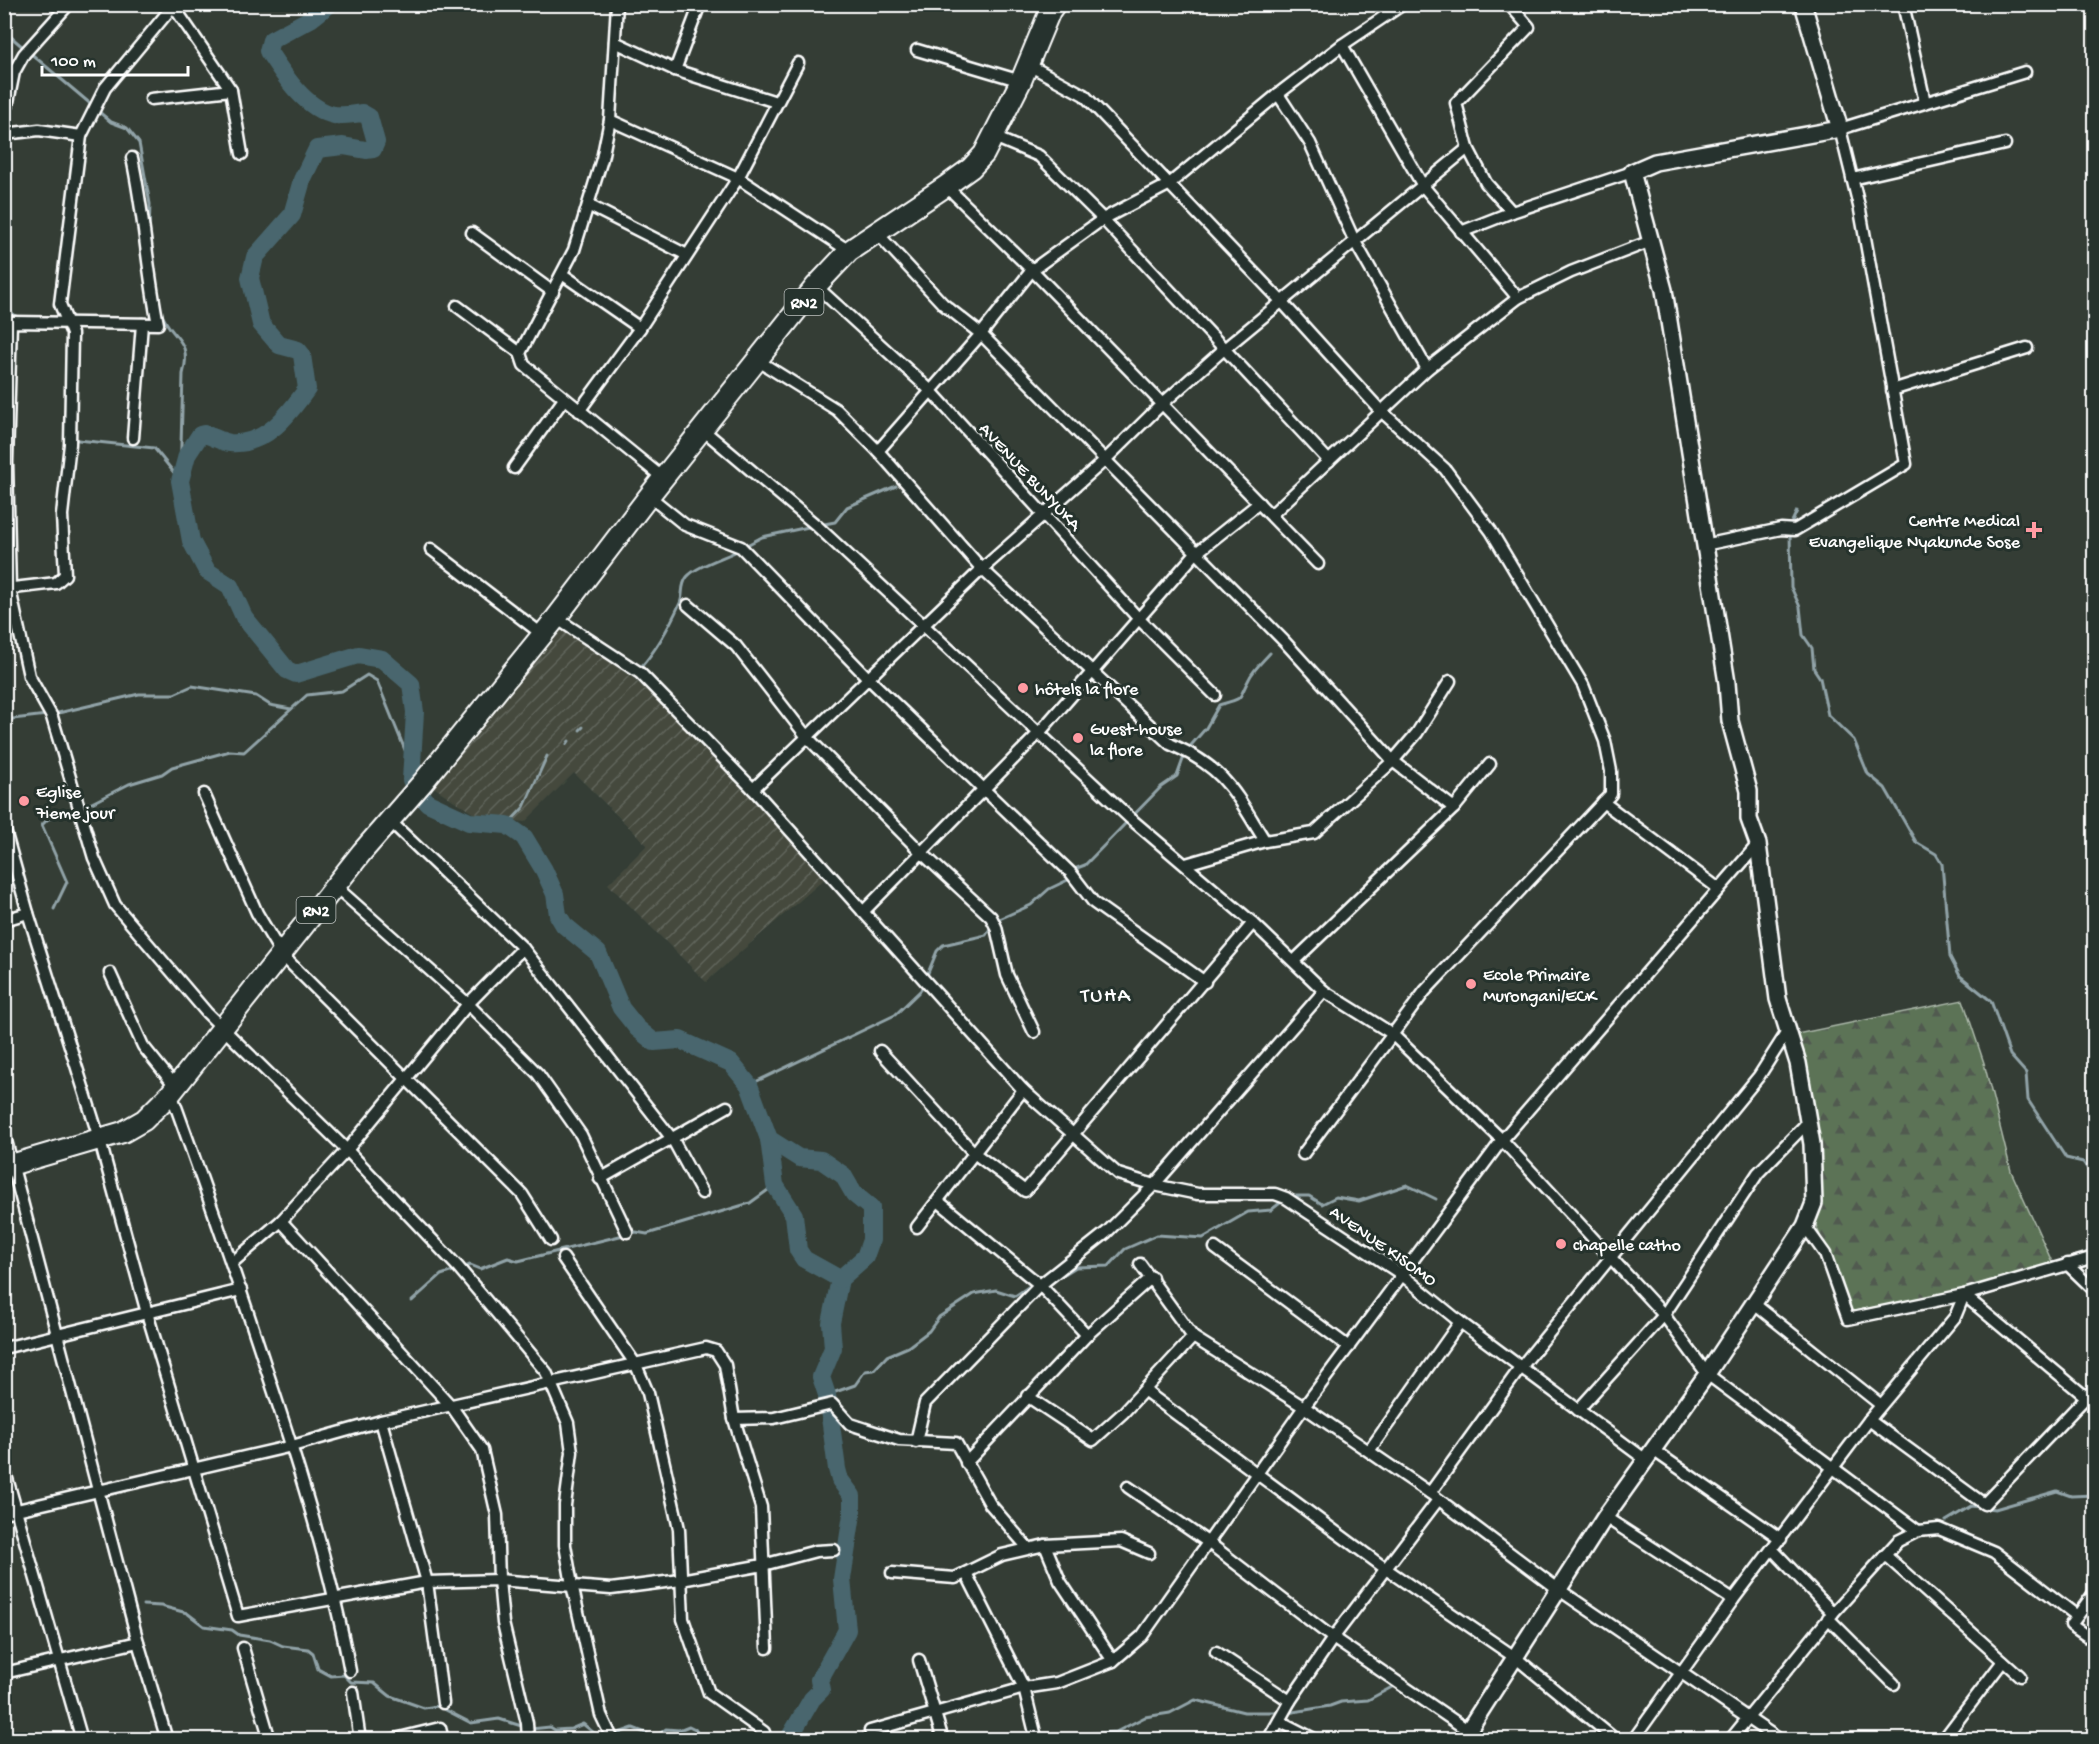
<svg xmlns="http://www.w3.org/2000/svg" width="2099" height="1744" font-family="'Gochi Hand',sans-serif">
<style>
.industrial{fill:url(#industrial-furrows)}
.forest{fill:url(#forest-firs);stroke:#adb9ab;stroke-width:1.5}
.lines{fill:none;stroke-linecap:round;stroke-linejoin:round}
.stream{stroke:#91a3a8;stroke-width:3}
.river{stroke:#48666e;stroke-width:18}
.street-casing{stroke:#fff;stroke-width:15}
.secondary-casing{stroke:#fff;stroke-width:20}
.highway-casing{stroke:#fff;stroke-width:24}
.street{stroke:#26332d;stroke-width:10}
.secondary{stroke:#26332d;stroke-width:15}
.highway{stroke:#26332d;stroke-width:20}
.poi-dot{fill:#ff9aa2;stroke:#26332d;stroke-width:2}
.labels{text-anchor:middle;stroke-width:6;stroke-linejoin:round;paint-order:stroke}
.shield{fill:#26332d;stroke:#bec2c0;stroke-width:1.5}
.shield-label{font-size:16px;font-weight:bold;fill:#fff}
.street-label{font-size:18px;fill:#fff;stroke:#26332d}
.poi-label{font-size:18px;fill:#fff;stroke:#26332d;text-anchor:start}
.quarter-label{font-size:21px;letter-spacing:1.5px;fill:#fff;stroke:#26332d}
</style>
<defs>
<pattern id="industrial-furrows" width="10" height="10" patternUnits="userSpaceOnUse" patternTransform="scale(1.5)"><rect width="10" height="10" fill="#444a3e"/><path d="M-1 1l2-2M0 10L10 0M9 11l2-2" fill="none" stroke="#60655b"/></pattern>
<pattern id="forest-firs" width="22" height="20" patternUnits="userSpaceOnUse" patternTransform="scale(1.5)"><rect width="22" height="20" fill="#5b7357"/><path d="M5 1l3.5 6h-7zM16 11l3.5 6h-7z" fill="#515a50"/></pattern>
</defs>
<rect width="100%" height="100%" fill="#343d35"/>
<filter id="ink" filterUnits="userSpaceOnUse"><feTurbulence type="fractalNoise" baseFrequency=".0167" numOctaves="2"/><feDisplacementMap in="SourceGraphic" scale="12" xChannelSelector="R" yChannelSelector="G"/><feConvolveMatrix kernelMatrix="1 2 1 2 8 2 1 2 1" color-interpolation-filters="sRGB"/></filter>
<g filter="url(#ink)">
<polygon class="industrial" points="560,627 633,678 669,711 750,791 828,876 706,982 608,884 647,845 574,773 525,822 477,816 432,786"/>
<path class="forest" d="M1963,1000L1984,1063L2011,1171L2057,1273L1849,1312L1814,1220C1834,1180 1799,1080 1787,1036Z"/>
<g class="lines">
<g class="stream">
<polyline points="4,31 24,48"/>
<polyline points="29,52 93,106"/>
<polyline points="98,111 111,122 127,128 139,143 150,204 149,232"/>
<polyline points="4,307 17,317"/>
<path d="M161,312C171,340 193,338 183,374L180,481"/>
<polyline points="78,440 154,448 180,480"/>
<polyline points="819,525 835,522 847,507 896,486"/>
<polyline points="1790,526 1797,511"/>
<polyline points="1790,532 1791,587 1800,607 1803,635 1812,648 1814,669 1820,678 1828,715 1854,740 1868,774 1885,788 1916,842 1936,854 1942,864 1950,957 1960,976 1991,1001 2010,1055 2026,1073 2028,1100 2066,1158 2083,1162 2094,1178"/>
<polyline points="745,546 762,537 813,526"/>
<path d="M641,667C657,649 670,625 680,603C684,594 680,586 687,577C696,566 726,557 739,550"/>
<polyline points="54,714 139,694 174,694 192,686 256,696 270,705 291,709"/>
<polyline points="4,720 47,715"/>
<polyline points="580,730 583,727"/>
<polyline points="567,744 569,741"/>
<polyline points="82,808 129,784 162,774 172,767 230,751 244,752 307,695 342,691 367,675 377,681 411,765"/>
<polyline points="507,825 524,807 547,756"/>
<path d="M1077,874V868L1085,865L1161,787L1177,776L1186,751L1206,728L1219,705C1246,697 1237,701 1249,679C1253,670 1263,661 1270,653"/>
<polyline points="54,909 67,882 42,825 48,819 76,810"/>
<polyline points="995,921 1031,905 1049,889 1072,878"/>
<polyline points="749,1085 895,1015 921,990 937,951 943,945 986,935 991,927"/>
<polyline points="1290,1196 1309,1196 1322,1204 1336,1197 1359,1201 1407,1185 1436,1199"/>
<polyline points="463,1268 470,1265 480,1269 508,1258 518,1261 636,1232 647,1234 750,1203 775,1185"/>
<polyline points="1055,1280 1076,1267 1109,1266 1125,1249 1157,1235 1203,1238 1248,1212 1271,1210 1284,1200"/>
<polyline points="412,1301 441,1275 456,1270"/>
<polyline points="827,1395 855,1385 865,1371 874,1370 887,1356 908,1347 929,1331 939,1317 974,1294 996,1290 1015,1296 1034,1283"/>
<polyline points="1946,1521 1971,1506 1995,1509 2057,1491 2071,1496 2094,1495"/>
<polyline points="143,1605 161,1606 187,1613 204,1626 232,1630 239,1635 270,1640 283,1646 308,1649 313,1653 318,1669 331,1676 344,1675 351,1682 374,1683 390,1696 424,1708 438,1706 471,1723 499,1719 531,1729 550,1727 555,1730 571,1729 583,1724 594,1733 607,1737"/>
<polyline points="1287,1713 1330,1706 1341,1702 1368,1700 1392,1687"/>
<polyline points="613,1735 633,1728 656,1737 666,1729 679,1730 689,1726 695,1729 702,1740"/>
<polyline points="1076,1740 1081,1734 1116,1732 1145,1717 1170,1713 1195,1700 1244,1712 1281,1712"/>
</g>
<g class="river">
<path d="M330,4L312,18L271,40L268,51C283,74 305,109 334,115C343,116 354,114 362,113L369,117L376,142L373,149L366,150L343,146L317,149L302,180L292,215L255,257L250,278L261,324L279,345L298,350L302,355L307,389C289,414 266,446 230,443C222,442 212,436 204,434L200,435L187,455L180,481L191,541L207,571L230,586L244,617L287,670L296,674L358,655L382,659L411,684L415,712L411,780L415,788L428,803L469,822L507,825L524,837L544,870L555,894L558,915L564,925L598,953L621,1008L637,1028L654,1042L680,1040L731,1063L749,1085L769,1139L799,1158L821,1160L843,1175L854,1194L871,1208V1240L865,1257L840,1279L831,1323L833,1348L821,1377L827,1395L837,1469L840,1480L852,1496V1514L842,1579L847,1630L819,1680L821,1690L812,1699L788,1740"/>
<polyline points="769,1139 775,1185 794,1215 798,1250 804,1259 840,1279"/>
</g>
<g class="street-casing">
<g id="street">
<polyline points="172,4 231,90 242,154"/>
<polyline points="617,4 610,120 738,178 849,251"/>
<polyline points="1509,4 1529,27 1456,103 1468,148 1486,183 1512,212"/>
<polyline points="1903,4 1925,102"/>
<polyline points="615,42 675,70 776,102"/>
<polyline points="1342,45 1423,186 1518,298"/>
<polyline points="917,50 1021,81"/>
<polyline points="1027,64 1084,95 1281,301 1380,410 1445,469 1491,531 1583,685 1605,741 1611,771 1611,794 1425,991 1303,1154"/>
<polyline points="675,70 700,4"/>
<polyline points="1278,94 1310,143 1354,240 1427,369"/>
<polyline points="151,99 231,90"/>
<polyline points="610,120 602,159 574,250 520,353 524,365 663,478"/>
<polyline points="4,122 14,72 24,54 69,4"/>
<polyline points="4,134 39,130 81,136"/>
<polyline points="994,137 1039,156 1103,219 1329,461"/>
<path d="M132,158C144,213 147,269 158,324L11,322L7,462L10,589L29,676L52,717L94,858L115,905L207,1013L347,1150L458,1267L546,1372L568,1423L572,1452L565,1505V1545L572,1585L601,1715L613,1740"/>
<polyline points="1852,179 2005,144"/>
<polyline points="946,186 1032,270 1318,564"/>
<polyline points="588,205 687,255"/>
<polyline points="876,232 943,304 981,334 1284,641 1393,761 1454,808"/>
<polyline points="1461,232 1512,212 1632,172"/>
<polyline points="472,233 553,292"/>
<polyline points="562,274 640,328"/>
<polyline points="816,286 931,391 1138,618 1215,695"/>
<polyline points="457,306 520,353"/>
<path d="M757,360L837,410L878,451L982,569L1170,744C1226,768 1235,793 1265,841"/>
<polyline points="1892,390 2027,348"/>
<polyline points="579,411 640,328 738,178 798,63"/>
<polyline points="702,429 816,525 1131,819 1253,923 1324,991 1391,1033 1502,1140 1664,1315 1707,1374 1918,1531"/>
<polyline points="133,438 142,324"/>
<polyline points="878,451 981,334 1032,270 1103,219 1168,185 1278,94 1342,45 1403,4"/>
<polyline points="514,468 564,399"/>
<polyline points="649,496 685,525 741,547 868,678 1071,873 1094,903 1205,982"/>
<polyline points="1272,514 1427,369 1518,298 1571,272 1651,241"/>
<polyline points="1704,545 1781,529 1795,530 1906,464 1860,210 1840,129 2025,72"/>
<polyline points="431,549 543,635"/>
<polyline points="5,589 56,583 65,575 62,515 70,444 72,334 60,304 81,136 105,88 173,6"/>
<polyline points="688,605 736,646 807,737 923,854 991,917 996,927 1007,975 1034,1032"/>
<polyline points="556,618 640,673 753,789 1023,1090 1118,1174 1154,1185 1198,1194 1275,1194 1286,1198 1401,1274 1460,1322 1646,1460"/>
<polyline points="753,789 982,569 1104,461 1161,405 1223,350 1468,148"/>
<polyline points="204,794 257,913 282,955 522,1194 551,1240"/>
<polyline points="1603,802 1719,889"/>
<polyline points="389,820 523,948 673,1140 702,1193"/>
<polyline points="4,827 28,913 100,1141 147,1313 238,1616 427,1582 499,1580 611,1589 681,1580 763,1565 816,1551 834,1550"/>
<polyline points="1186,864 1265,841 1314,833 1393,761 1417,733 1450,681"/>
<polyline points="335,886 468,1004 538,1074 581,1135 627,1232"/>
<polyline points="863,912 1039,733 1195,554 1259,503"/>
<polyline points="4,920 28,913"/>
<polyline points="1294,961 1454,808 1490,764"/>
<polyline points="110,973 143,1046 176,1087"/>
<polyline points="880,1051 974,1153 1025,1191 1253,923"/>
<path d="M171,1093C205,1187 238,1281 269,1377C301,1474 331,1571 350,1671"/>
<polyline points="4,1133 138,1642 167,1740"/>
<polyline points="600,1179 727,1107"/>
<polyline points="938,1201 1040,1285 1087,1335"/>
<polyline points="281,1221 452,1407 482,1450 497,1515 499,1580 503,1623 527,1723 528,1740"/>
<polyline points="1805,1226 1825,1254 1848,1319 1964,1295 2094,1257"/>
<polyline points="917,1227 1023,1090"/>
<polyline points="1215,1248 1349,1347"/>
<polyline points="563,1258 636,1365 648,1393 679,1529 683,1619 709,1693 764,1732"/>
<polyline points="233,1262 281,1221 347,1150 468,1004 523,948"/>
<polyline points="1140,1264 1193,1337 1304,1407 1430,1493 1558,1589 1780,1740"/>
<polyline points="2067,1264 2094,1290"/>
<polyline points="1753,1303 1881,1405"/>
<polyline points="4,1348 241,1290"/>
<polyline points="1145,1391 1386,1569 1516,1658 1616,1740"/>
<polyline points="1027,1396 1093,1440 1123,1413 1193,1337"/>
<polyline points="1578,1410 1664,1315 1758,1173 1808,1122"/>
<polyline points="734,1419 774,1418 832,1404 850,1424 899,1440 956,1443 990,1504 1028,1548"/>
<polyline points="1869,1420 1984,1504 2094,1389"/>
<polyline points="381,1421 427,1582 443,1703"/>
<polyline points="916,1442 925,1403 1040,1285 1107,1232 1154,1185 1324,991"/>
<polyline points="1653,1450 1781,1539"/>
<polyline points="1369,1451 1460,1322"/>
<polyline points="966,1463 1087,1335 1152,1277"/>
<polyline points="4,1468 82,1740"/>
<polyline points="1128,1487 1209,1543 1333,1638 1482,1740"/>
<polyline points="1430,1493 1521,1367 1759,1076 1787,1032"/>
<polyline points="4,1513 292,1446 381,1421 706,1348 716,1351 725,1365 734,1419 761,1507 767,1648"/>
<polyline points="1605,1517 1733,1600"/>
<polyline points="1045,1545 1060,1581 1113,1661"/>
<polyline points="1773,1550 1833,1613"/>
<polyline points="1885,1555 2020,1676"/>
<polyline points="892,1573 955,1578 1002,1555 1045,1545 1121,1541 1149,1553"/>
<polyline points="966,1573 1024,1688 1035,1733"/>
<polyline points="2094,1593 2071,1625 2094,1641"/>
<polyline points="1828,1618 1894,1684"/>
<polyline points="243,1648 270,1740"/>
<polyline points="1216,1652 1290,1701"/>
<polyline points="919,1660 943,1740"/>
<polyline points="4,1673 138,1642"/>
<polyline points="353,1692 360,1740"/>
<polyline points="1279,1721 1316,1740"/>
<polyline points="870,1731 1024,1688 1057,1683 1113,1661 1142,1636 1304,1407 1502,1140 1758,844"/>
<polyline points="391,1740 440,1728 443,1740"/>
<polyline points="1268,1740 1290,1701 1333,1638 1438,1500"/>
<polyline points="1633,1740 1733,1600 1869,1420 1955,1317 1964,1295 2086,1397"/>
<polyline points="1730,1740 1833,1613 1898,1541 1918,1531 1939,1529 1994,1552 2077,1616"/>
<polyline points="1943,1740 2003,1661"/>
</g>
</g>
<g class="secondary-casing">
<polyline id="secondary" points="1462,1740 1605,1517 1707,1374 1805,1226 1814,1203 1812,1144 1798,1063 1778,999 1758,844 1749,819 1749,791 1730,721 1727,683 1664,290 1632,172 1655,162 1840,129 1803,4"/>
</g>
<g class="highway-casing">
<polyline id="highway" points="4,1167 123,1132 144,1120 171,1093 362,852 423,782 556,618 649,496 816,286 849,251 946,186 971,168 984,154 1021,81 1050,11 1055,4"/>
</g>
<use href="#street" class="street"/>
<use href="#secondary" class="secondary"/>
<use href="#highway" class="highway"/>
</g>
</g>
<g class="poi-dot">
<path d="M2031 521h6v6h6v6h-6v6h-6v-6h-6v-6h6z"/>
<circle cx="1023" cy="688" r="6"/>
<circle cx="1078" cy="738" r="6"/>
<circle cx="24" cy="801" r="6"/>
<circle cx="1471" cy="984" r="6"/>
<circle cx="1561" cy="1244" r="6"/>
</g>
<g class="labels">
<g class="shield">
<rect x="784.5" y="289" width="39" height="26" rx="4.5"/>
<rect x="296.5" y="897" width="39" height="26" rx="4.5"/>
</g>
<g class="shield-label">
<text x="804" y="308">RN2</text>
<text x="316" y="916">RN2</text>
</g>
<g class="street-label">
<text transform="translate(1031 476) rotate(47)" y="6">AVENUE BUNYUKA</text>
<text transform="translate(1384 1245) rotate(35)" y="6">AVENUE KISOMO</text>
</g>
<g class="poi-label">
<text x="2020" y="526" text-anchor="end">Centre Medical<tspan x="2020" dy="21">Evangelique Nyakunde Sose</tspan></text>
<text x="1035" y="694">hôtels la flore</text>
<text x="1090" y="734">Guest-house<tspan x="1090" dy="21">la flore</tspan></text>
<text x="36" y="797">Eglise<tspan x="36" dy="21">7ieme jour</tspan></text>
<text x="1483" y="980">Ecole Primaire<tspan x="1483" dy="21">Murongani/ECK</tspan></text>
<text x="1573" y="1250">chapelle catho</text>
</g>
<g class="quarter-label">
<text x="1106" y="1001">TUHA</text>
</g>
</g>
<rect width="2099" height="1744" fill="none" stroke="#26332d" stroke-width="24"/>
<rect x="12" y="12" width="2075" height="1720" fill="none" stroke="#fff" stroke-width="2" filter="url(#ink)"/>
<path d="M42 66v9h146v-9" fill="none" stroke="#ffffff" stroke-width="3"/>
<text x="51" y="66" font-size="18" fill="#ffffff" stroke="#26332d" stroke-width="4.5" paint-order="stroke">100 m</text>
</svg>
